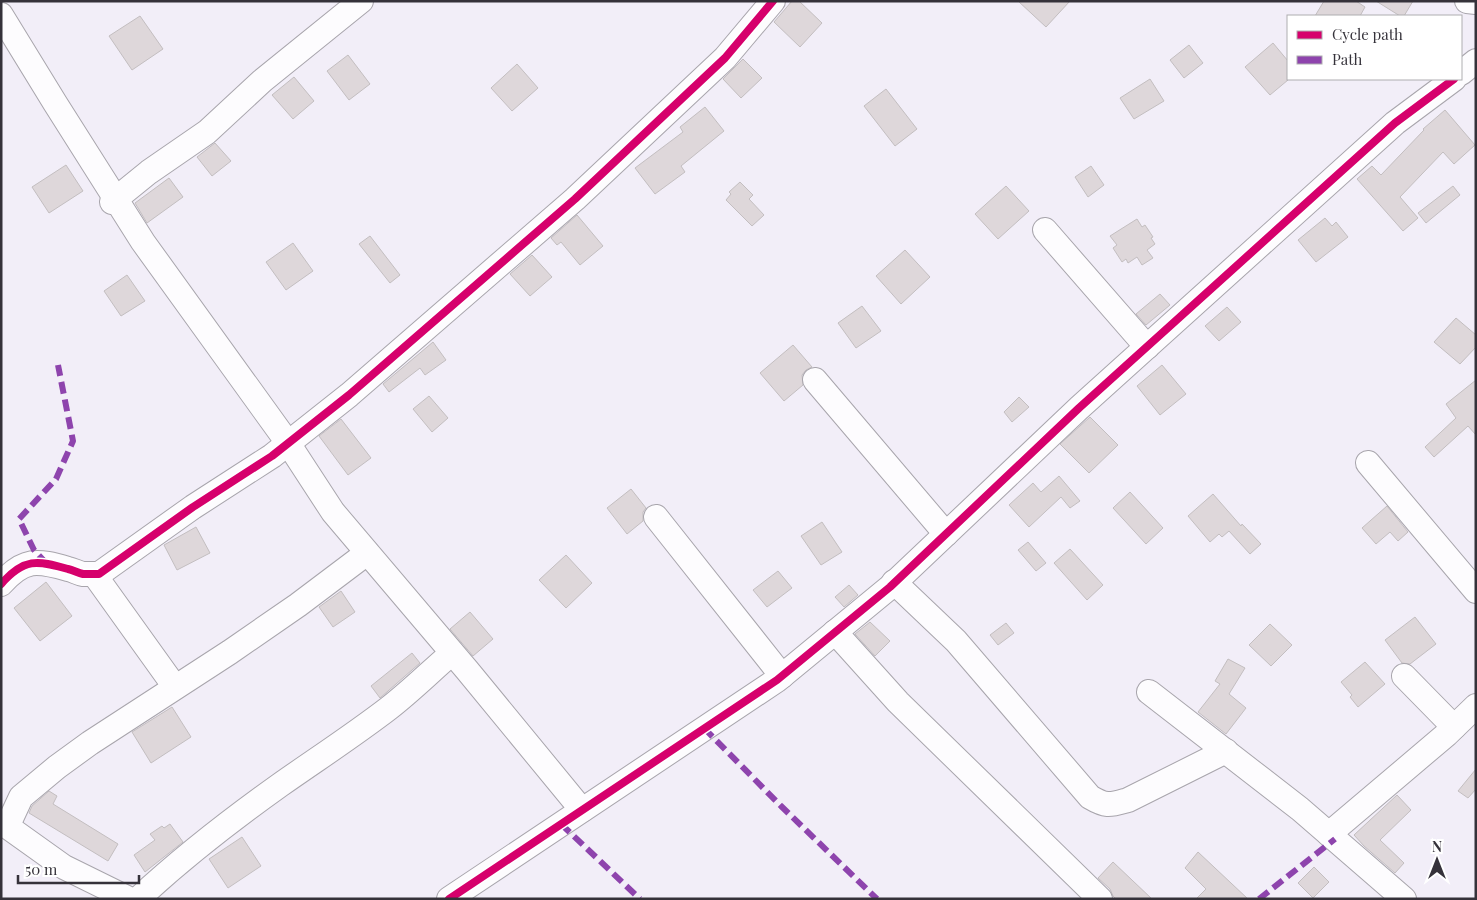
<svg xmlns="http://www.w3.org/2000/svg" width="1477" height="900" font-family="'Playfair Display',serif">
<style>
.building{fill:#ded7da;stroke:#c3bec0}
.lines{fill:none;stroke-linecap:round;stroke-linejoin:round}
.minor-casing{stroke:#a8a5ac;stroke-width:26}
.minor{stroke:#fdfcfe;stroke-width:24}
.quiet{stroke:#8e44ad;stroke-width:6;stroke-dasharray:12 6;stroke-linecap:butt}
.cycleway-casing{stroke:#fff;stroke-width:11}
.cycleway{stroke:#d6006c;stroke-width:8}
</style>
<rect width="100%" height="100%" fill="#f2eef8"/>
<g class="building">
<polygon points="792,1 799,1 822,23 800,47 774,22"/>
<polygon points="1018,1 1070,1 1046,27"/>
<polygon points="1324,1 1356,1 1365,7 1360,16 1315,16"/>
<polygon points="1376,1 1413,1 1404,16 1400,16"/>
<polygon points="140,16 163,49 132,70 109,36"/>
<polygon points="1273,43 1288,61 1288,80 1270,95 1245,67"/>
<polygon points="1189,45 1203,63 1184,78 1170,60"/>
<polygon points="348,55 370,84 349,100 327,71"/>
<polygon points="743,59 762,78 741,98 723,79"/>
<polygon points="517,64 538,88 512,111 491,88"/>
<polygon points="294,77 314,101 293,119 272,95"/>
<polygon points="1150,79 1164,101 1134,119 1120,98"/>
<polygon points="886,89 917,129 895,146 864,106"/>
<polygon points="705,107 724,131 681,166 685,172 655,194 635,168 683,132 680,127"/>
<polygon points="1445,110 1475,145 1454,164 1443,152 1400,197 1418,218 1403,231 1357,179 1372,166 1381,175 1424,130 1423,129"/>
<polygon points="215,143 231,161 212,176 197,157"/>
<polygon points="66,165 83,191 49,213 32,187"/>
<polygon points="1091,166 1104,185 1088,197 1075,177"/>
<polygon points="169,178 183,197 147,223 135,203"/>
<polygon points="740,182 753,195 749,199 764,215 752,226 726,200 731,194 729,192"/>
<polygon points="1006,186 1029,211 998,239 975,214"/>
<polygon points="1453,186 1460,195 1426,223 1418,213"/>
<polygon points="577,215 603,246 580,265 561,242 557,245 551,238"/>
<polygon points="1325,218 1332,226 1336,222 1348,237 1316,262 1298,240"/>
<polygon points="1137,219 1142,227 1145,225 1153,237 1151,238 1155,244 1147,250 1153,258 1142,265 1137,257 1128,263 1126,259 1122,262 1113,248 1117,245 1110,236"/>
<polygon points="370,236 400,275 390,283 359,244"/>
<polygon points="293,243 313,271 286,290 266,262"/>
<polygon points="905,250 930,277 901,304 876,276"/>
<polygon points="532,255 552,277 530,296 510,274"/>
<polygon points="127,275 145,301 121,316 104,291"/>
<polygon points="1160,294 1170,305 1146,325 1136,314"/>
<polygon points="862,306 881,331 856,348 838,323"/>
<polygon points="1227,307 1241,322 1219,341 1205,326"/>
<polygon points="1456,318 1476,335 1476,347 1460,364 1434,342"/>
<polygon points="433,342 446,360 425,375 420,368 389,392 383,384"/>
<polygon points="793,345 812,367 806,370 802,375 803,385 784,401 760,373"/>
<polygon points="1162,365 1186,394 1160,415 1137,386"/>
<polygon points="1476,380 1476,435 1468,426 1434,457 1425,447 1456,418 1446,404"/>
<polygon points="429,396 448,418 432,432 413,409"/>
<polygon points="1019,397 1029,407 1012,422 1004,412"/>
<polygon points="1090,417 1118,445 1089,473 1060,444"/>
<polygon points="341,419 371,458 348,475 319,436"/>
<polygon points="1059,476 1080,501 1070,508 1061,497 1029,527 1009,505 1033,483 1041,492"/>
<polygon points="631,489 646,508 643,512 643,521 627,534 607,508"/>
<polygon points="1130,492 1163,528 1146,544 1113,508"/>
<polygon points="1213,494 1241,526 1242,524 1261,544 1250,554 1229,531 1222,537 1219,534 1210,542 1188,516"/>
<polygon points="1387,506 1408,532 1398,541 1390,532 1376,544 1362,528"/>
<polygon points="822,522 842,552 821,565 801,536"/>
<polygon points="196,527 210,553 177,570 164,545"/>
<polygon points="1028,542 1046,563 1036,571 1018,550"/>
<polygon points="1070,549 1103,585 1087,600 1054,563"/>
<polygon points="566,555 592,583 566,608 539,580"/>
<polygon points="778,571 792,588 767,607 753,590"/>
<polygon points="46,582 72,616 40,641 14,608"/>
<polygon points="849,585 858,595 844,607 835,597"/>
<polygon points="341,591 355,612 333,627 319,607"/>
<polygon points="470,612 493,639 473,656 450,629"/>
<polygon points="1415,617 1436,644 1410,664 1402,663 1385,640"/>
<polygon points="870,622 890,641 875,656 855,634"/>
<polygon points="1006,623 1014,633 998,645 990,635"/>
<polygon points="1270,624 1292,645 1271,666 1249,645"/>
<polygon points="412,653 420,663 380,698 371,686"/>
<polygon points="1228,659 1245,668 1229,694 1246,708 1226,734 1198,712 1220,684 1215,681"/>
<polygon points="1365,662 1385,684 1358,707 1350,697 1352,695 1341,682"/>
<polygon points="172,707 191,737 151,763 132,732"/>
<polygon points="1476,769 1476,789 1468,798 1458,791"/>
<polygon points="49,791 57,796 53,804 118,844 108,861 29,813 32,806"/>
<polygon points="1397,795 1411,810 1380,840 1404,863 1395,873 1364,846 1354,835"/>
<polygon points="170,824 183,842 145,872 134,855 155,840 150,834 162,826 164,828"/>
<polygon points="242,837 261,866 228,888 209,859"/>
<polygon points="1198,852 1248,899 1196,899 1206,889 1185,868"/>
<polygon points="1113,862 1152,899 1116,899 1113,896 1110,889 1098,878"/>
<polygon points="1314,867 1329,882 1313,898 1298,883"/>
</g>
<g class="lines">
<g class="minor-casing">
<g id="minor">
<polyline points="1467,1 1476,2"/>
<polyline points="1,15 55,103 143,242 288,443 333,512 467,670 582,810"/>
<polyline points="1461,73 1476,61"/>
<polyline points="112,202 149,172 207,132 262,81 361,1"/>
<polyline points="1045,230 1147,347"/>
<polyline points="815,380 946,534"/>
<polyline points="1368,463 1476,591"/>
<polyline points="656,517 782,676"/>
<polyline points="94,574 175,687"/>
<path d="M894,582L956,641L1090,797C1107,807 1110,805 1128,800L1226,751"/>
<path d="M1,584C24,558 37,560 68,569C73,570 78,573 83,574C89,574 94,574 99,574L193,507L272,456L349,395L575,199L725,58L773,1"/>
<polyline points="835,632 898,702 1100,899"/>
<polyline points="1404,676 1454,727"/>
<polyline points="1149,692 1300,809 1404,899"/>
<polyline points="1,822 64,867 129,899"/>
<polyline points="8,825 21,797 57,767 90,743 230,652 298,605 367,553"/>
<polyline points="1329,834 1447,734 1476,706"/>
<path d="M138,899C182,858 231,820 280,785C317,759 354,735 389,708C411,691 431,671 452,653"/>
<polyline points="449,899 777,680 890,587 1079,408 1395,123 1454,79"/>
</g>
</g>
<use href="#minor" class="minor"/>
<g class="quiet">
<polyline points="47,564 34,550 19,519 56,479 73,441 58,365"/>
<polyline points="704,728 781,806 877,899"/>
<polyline points="561,824 640,899"/>
<polyline points="1259,899 1335,839"/>
</g>
<g class="cycleway-casing">
<g id="cycleway">
<path d="M1,584C24,558 37,560 68,569C73,570 78,573 83,574C89,574 94,574 99,574L193,507L272,456L349,395L575,199L725,58L773,1"/>
<polyline points="449,899 777,680 890,587 1079,408 1395,123 1454,79"/>
</g>
</g>
<use href="#cycleway" class="cycleway"/>
</g>
<rect width="1477" height="900" fill="none" stroke="#35323a" stroke-width="5"/>
<rect x="1287" y="15" width="175" height="65" fill="#ffffff" stroke="#aeadb0"/>
<rect x="1297" y="31" width="25" height="8" fill="#d6006c" stroke="#aeadb0"/>
<text x="1332" y="40" font-size="15" fill="#35323a">Cycle path</text>
<rect x="1297" y="56" width="25" height="8" fill="#8e44ad" stroke="#aeadb0"/>
<text x="1332" y="65" font-size="15" fill="#35323a">Path</text>
<g transform="translate(1437 860)" stroke="#ffffff" stroke-width="4" paint-order="stroke">
<path d="M0-4L9 19L0 12L-9 19Z" fill="#35323a"/>
<text y="-8" font-size="14" font-weight="bold" text-anchor="middle" fill="#35323a">N</text>
</g>
<path d="M18 875v8h121v-8" fill="none" stroke="#35323a" stroke-width="2.5"/>
<text x="25" y="875" font-size="15" fill="#35323a" stroke="#ffffff" stroke-width="4" paint-order="stroke">50 m</text>
</svg>
